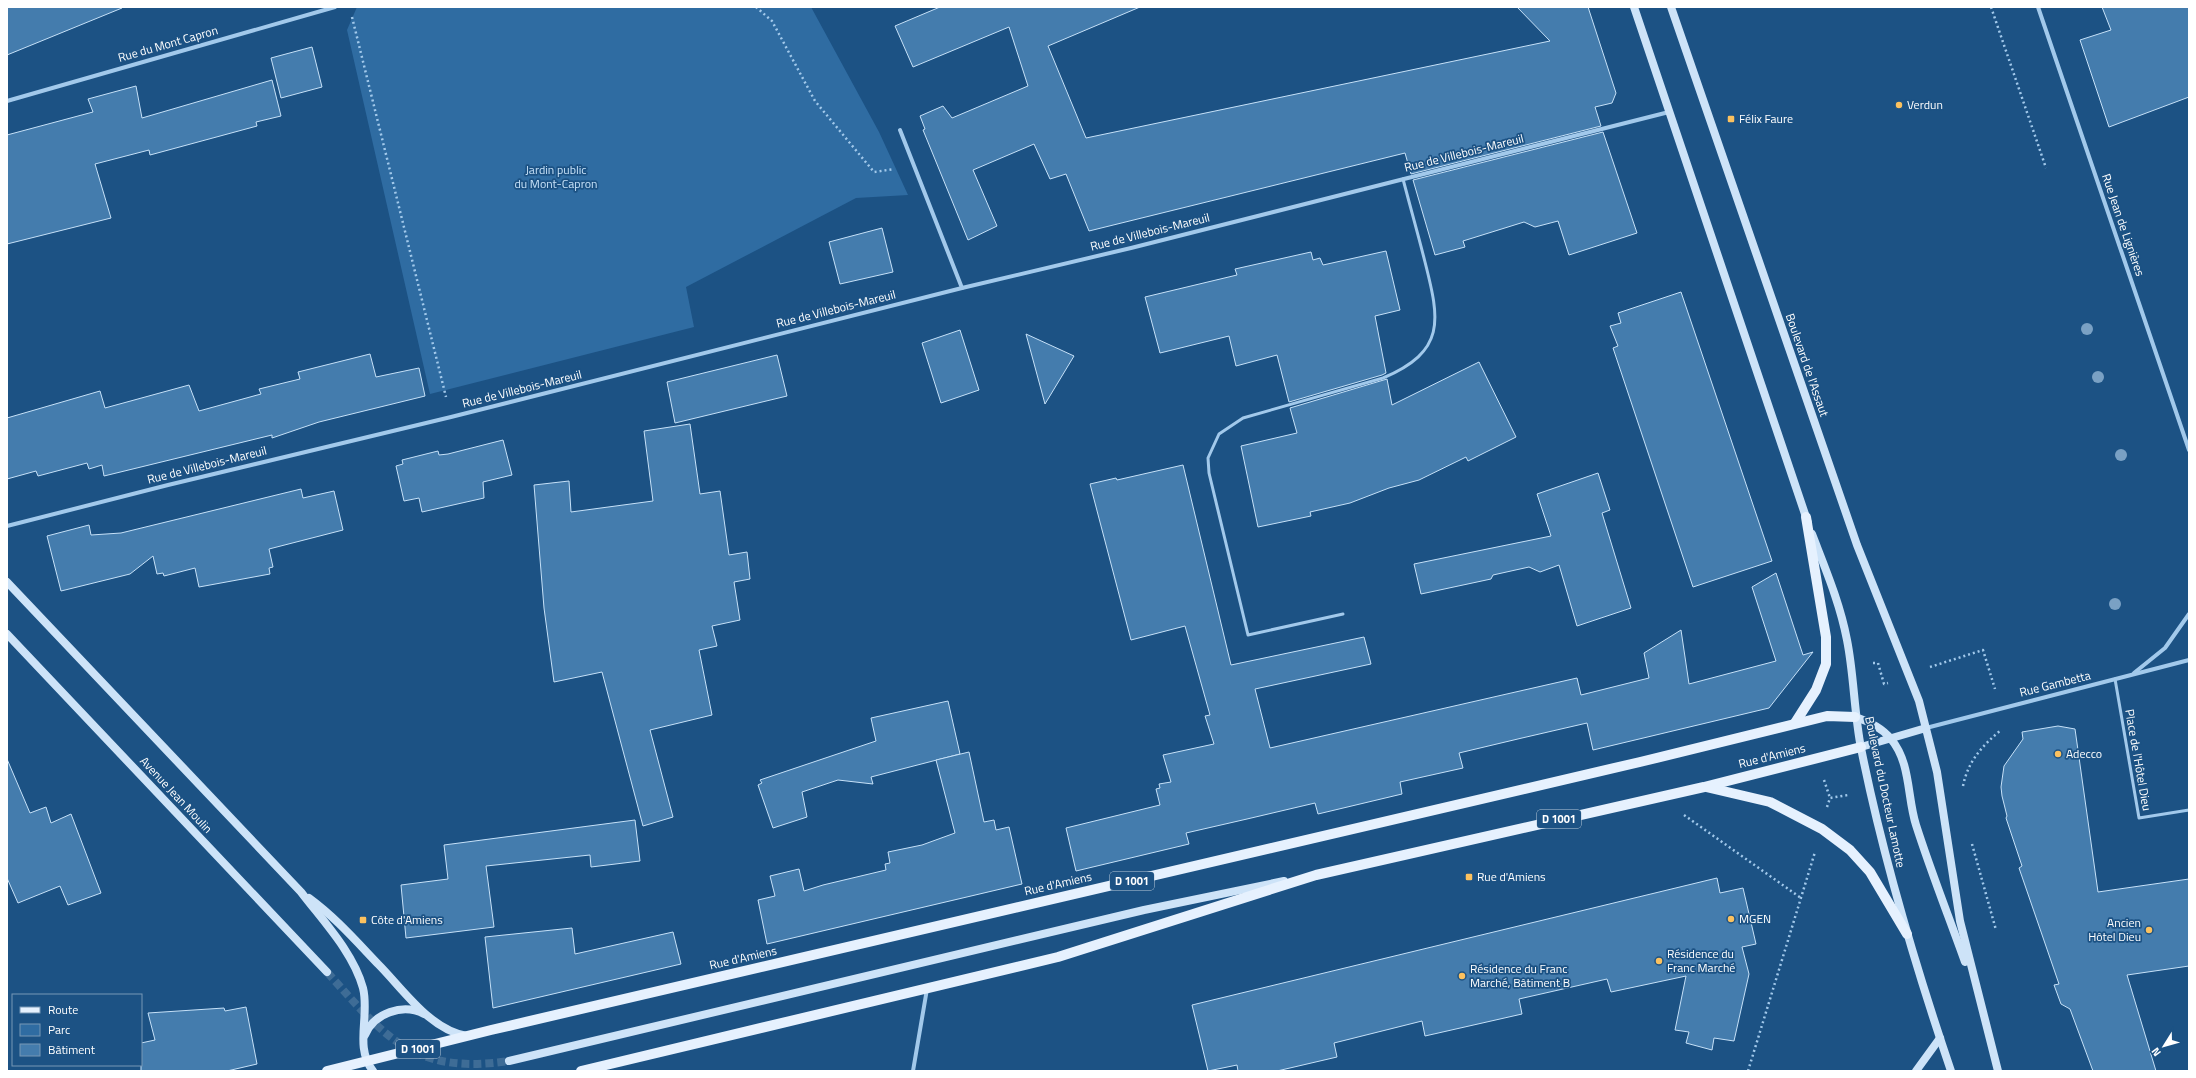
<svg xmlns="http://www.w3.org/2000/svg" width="2196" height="1078" font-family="'Titillium Web',sans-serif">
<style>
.green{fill:#2f6ca2}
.building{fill:#447cad;stroke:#c6e1f8}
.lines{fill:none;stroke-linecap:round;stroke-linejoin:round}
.secondary-tunnel{stroke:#3e6c96;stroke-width:8;stroke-dasharray:8 4;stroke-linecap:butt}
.path{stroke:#a2c9eb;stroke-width:2.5;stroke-dasharray:2 3;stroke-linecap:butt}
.lane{stroke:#a2c9eb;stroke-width:3}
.street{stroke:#a2c9eb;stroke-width:4}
.secondary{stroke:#cde3f8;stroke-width:8}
.primary{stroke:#e6f1fe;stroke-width:10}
.tree{fill:#7aa1c4}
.poi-dot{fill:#fbc15f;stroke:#1c5284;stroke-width:1.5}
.labels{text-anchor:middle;stroke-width:3.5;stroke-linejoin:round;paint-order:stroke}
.shield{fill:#1c5284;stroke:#bbcbda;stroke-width:1}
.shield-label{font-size:11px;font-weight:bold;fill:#fff}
.street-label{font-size:12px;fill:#fff;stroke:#1c5284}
.poi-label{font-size:12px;fill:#fff;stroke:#1c5284;text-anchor:start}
.park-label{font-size:12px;fill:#c6e1f8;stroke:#1c5284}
</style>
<rect width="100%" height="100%" fill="#1c5284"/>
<polygon class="green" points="357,7 811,7 879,132 908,195 856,198 686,287 694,327 430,394 347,30"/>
<g class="building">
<polygon points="7,7 121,7 122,8 7,55"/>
<polygon points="940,7 1140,7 1048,46 1086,138 1550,41 1517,7 1588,7 1616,93 1612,103 1595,107 1601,126 1411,174 1405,153 1089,231 1066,174 1050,179 1034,144 973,170 997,226 968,240 923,130 925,129 920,116 943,106 952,118 1028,86 1009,27 913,67 895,26"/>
<polygon points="2102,7 2189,7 2189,97 2109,127 2080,40 2111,30"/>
<polygon points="312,47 322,87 281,98 271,58"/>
<polygon points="272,80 281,116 256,122 257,126 150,155 149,150 95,164 111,218 7,244 7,135 93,112 88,99 136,86 142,118"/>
<polygon points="1603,132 1637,233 1569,255 1558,221 1535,227 1524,222 1463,241 1465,247 1435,255 1413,180"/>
<polygon points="882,228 893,272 840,284 829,242"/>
<polygon points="1386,251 1400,310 1375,316 1386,373 1382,375 1289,402 1277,355 1236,366 1229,336 1160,353 1145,297 1237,275 1235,269 1311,252 1313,260 1320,258 1323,265"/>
<polygon points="1681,292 1772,561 1693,587 1613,348 1618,346 1610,326 1621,323 1618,313"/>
<polygon points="960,330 979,390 941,403 922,343"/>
<polygon points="1026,334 1074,356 1045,404"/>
<polygon points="370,354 376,377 419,368 425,396 319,422 272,438 272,435 104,476 102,465 89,469 87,463 38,476 36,471 7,479 7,418 100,391 105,408 189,385 199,411 261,394 259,389 300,379 298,372"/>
<polygon points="777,355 787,396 675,423 667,382"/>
<polygon points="1479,362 1516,437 1468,461 1466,457 1419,480 1389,488 1350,503 1310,512 1311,516 1258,527 1241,446 1297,433 1290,408 1387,379 1392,405"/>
<polygon points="690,424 700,494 720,491 729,555 747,552 750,579 734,582 740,620 712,626 717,646 699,650 712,715 650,730 673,817 643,826 602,672 554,682 544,608 534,485 569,481 571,512 653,501 644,431"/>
<polygon points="503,440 512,475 483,482 484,498 422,512 419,498 404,501 396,466 403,464 402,460 438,451 439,455 448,454"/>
<polygon points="1183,465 1231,665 1364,637 1371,664 1255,689 1270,748 1577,678 1581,695 1649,678 1644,653 1681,630 1689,684 1776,661 1752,587 1776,573 1803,655 1813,652 1769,708 1593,750 1587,723 1522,738 1459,753 1463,768 1400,782 1402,794 1318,814 1315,803 1247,819 1186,833 1189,844 1076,871 1066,828 1160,805 1156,789 1160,788 1159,784 1171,782 1163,755 1214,744 1205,716 1210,715 1185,626 1131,640 1090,484 1116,478 1117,480"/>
<polygon points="1598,473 1610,510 1602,513 1631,608 1577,626 1559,565 1540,572 1529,567 1493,575 1491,579 1421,594 1414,564 1551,536 1537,494"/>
<polygon points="301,489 303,498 334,491 343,530 269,549 273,567 269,568 270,574 199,587 195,568 164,576 163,573 157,574 153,556 130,574 61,591 47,536 89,525 91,535 121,533"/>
<polygon points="948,701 960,754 871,777 873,784 838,780 802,792 807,817 773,828 758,785 762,783 760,780 876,741 871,718"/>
<polygon points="2058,726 2075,729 2098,892 2189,879 2189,966 2127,975 2156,1071 2093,1071 2070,1009 2061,1004 2054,985 2059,984 2019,868 2022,866 2006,818 2007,816 2002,796 2001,787 2004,766 2023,739 2022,732"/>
<polygon points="969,752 984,822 994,820 996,830 1009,827 1022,884 767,944 758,900 775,896 770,876 799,869 804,891 823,885 886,870 885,864 890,863 888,852 922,845 955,833 936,760"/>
<polygon points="7,759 30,813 46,807 51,823 71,814 101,893 68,905 60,886 18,903 7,878"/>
<polygon points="635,820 640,861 591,867 590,855 486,866 494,927 406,938 401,885 448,879 444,845"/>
<polygon points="1717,878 1720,893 1743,888 1756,944 1742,947 1749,974 1734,1041 1714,1038 1712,1050 1686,1043 1689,1032 1675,1030 1686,976 1611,992 1607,979 1519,999 1522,1014 1425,1036 1422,1021 1334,1043 1337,1057 1277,1071 1238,1071 1237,1065 1208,1071 1192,1005"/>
<polygon points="572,928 575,954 673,932 681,964 493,1008 485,937"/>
<polygon points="246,1007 257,1064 227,1071 141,1071 141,1043 155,1040 148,1013 224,1008 225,1011"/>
</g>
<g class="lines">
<path class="secondary-tunnel" d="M327,972C386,1038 414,1075 509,1061"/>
<g class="path">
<polyline points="756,7 772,21 815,101 874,172 894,169"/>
<polyline points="1991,7 2046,168"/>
<polyline points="352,17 446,397"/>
<polyline points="1873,663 1878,663 1884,684 1888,683"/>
<polyline points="1930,667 1983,650 1995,689"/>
<polyline points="1824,780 1830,798"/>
<path d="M1963,786C1968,761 1982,746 2001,730"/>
<polyline points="1827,807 1830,798 1848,795"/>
<polyline points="1684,815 1801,898"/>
<polyline points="1972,844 1996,930"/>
<polyline points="1748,1071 1815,852"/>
</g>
<g class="lane">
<path d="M1343,614L1248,635L1209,473L1208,458L1219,434L1243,418L1383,378C1446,351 1440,321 1425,262C1418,234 1410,206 1403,179"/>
<polyline points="2115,679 2139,818 2189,810"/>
</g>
<g class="street">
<polyline points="2038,7 2189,450"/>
<polyline points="7,101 335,7"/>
<polyline points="900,130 962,288"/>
<polyline points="7,526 168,485 451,417 962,288 1131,248 1669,112"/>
<polyline points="2134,673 2165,648 2189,614"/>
<polyline points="1926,728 2189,660"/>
<polyline points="913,1071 927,989"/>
</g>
<g class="secondary">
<polyline points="1634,7 1808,523"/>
<polyline points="1671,7 1857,545 1919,701 1937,772 1960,921 1998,1071"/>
<path d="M1812,534C1825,568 1840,603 1847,640C1854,675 1854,712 1861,748C1883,858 1915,965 1951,1071"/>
<path d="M7,582L301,892C323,921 353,952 363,988C370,1016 354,1047 373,1071"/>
<polyline points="7,634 327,972"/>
<path d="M1855,717C1868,721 1882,728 1891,739C1911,763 1907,797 1916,825C1931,872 1949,917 1965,962"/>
<polyline points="1861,747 1926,728"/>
<path d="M309,898C335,917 356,941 378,964C403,989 430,1030 467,1036"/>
<path d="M365,1035C374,1013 403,1003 424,1014"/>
<polyline points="509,1061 1144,910 1284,881"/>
<polyline points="1916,1071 1940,1038"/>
</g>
<g class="primary">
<polyline points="1795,723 1816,690 1826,664 1826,637 1806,517"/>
<polyline points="1706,787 1770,802 1822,829 1850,850 1870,872 1907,934"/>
<polyline points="327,1071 491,1030 1640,762 1827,716 1855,717"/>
<polyline points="581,1071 1058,957 1316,875 1704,787 1861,747"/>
</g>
</g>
<g class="tree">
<circle cx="2087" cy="329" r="6"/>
<circle cx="2098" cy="377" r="6"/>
<circle cx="2121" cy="455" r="6"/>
<circle cx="2115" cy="604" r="6"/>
</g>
<g class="poi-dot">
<circle cx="1899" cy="105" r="4"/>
<rect x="1727" y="115" width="8" height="8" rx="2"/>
<circle cx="2058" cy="754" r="4"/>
<rect x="1465" y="873" width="8" height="8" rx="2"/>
<circle cx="1731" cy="919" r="4"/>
<rect x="359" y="916" width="8" height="8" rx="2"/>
<circle cx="2149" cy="930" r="4"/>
<circle cx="1659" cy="961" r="4"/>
<circle cx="1462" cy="976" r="4"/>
</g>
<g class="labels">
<g class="shield">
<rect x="1537" y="810" width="44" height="18" rx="3"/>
<rect x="1110" y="872" width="44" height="18" rx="3"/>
<rect x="396" y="1040" width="44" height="18" rx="3"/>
</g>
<g class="shield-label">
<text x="1559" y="823">D 1001</text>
<text x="1132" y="885">D 1001</text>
<text x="418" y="1053">D 1001</text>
</g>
<g class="street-label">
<text transform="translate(168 44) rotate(-16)" y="4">Rue du Mont Capron</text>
<text transform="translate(1464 153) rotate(-14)" y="4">Rue de Villebois-Mareuil</text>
<text transform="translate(2123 225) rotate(71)" y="4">Rue Jean de Lignières</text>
<text transform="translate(1150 232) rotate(-14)" y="4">Rue de Villebois-Mareuil</text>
<text transform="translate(836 309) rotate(-14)" y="4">Rue de Villebois-Mareuil</text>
<text transform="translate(1807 365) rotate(71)" y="4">Boulevard de l'Assaut</text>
<text transform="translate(522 389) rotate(-14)" y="4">Rue de Villebois-Mareuil</text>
<text transform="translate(207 465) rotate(-14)" y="4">Rue de Villebois-Mareuil</text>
<text transform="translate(2055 684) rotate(-14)" y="4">Rue Gambetta</text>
<text transform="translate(1772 756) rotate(-14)" y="4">Rue d'Amiens</text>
<text transform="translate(2138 760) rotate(80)" y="4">Place de l'Hôtel Dieu</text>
<text transform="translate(1885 792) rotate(78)" y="4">Boulevard du Docteur Lamotte</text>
<text transform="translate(176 795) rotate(47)" y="4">Avenue Jean Moulin</text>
<text transform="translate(1058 884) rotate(-13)" y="4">Rue d'Amiens</text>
<text transform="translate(743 958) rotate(-13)" y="4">Rue d'Amiens</text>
</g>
<g class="poi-label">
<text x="1907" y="109">Verdun</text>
<text x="1739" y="123">Félix Faure</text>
<text x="2066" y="758">Adecco</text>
<text x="1477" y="881">Rue d'Amiens</text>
<text x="1739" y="923">MGEN</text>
<text x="371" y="924">Côte d'Amiens</text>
<text x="2141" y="927" text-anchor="end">Ancien<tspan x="2141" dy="14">Hôtel Dieu</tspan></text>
<text x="1667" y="958">Résidence du<tspan x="1667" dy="14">Franc Marché</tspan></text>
<text x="1470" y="973">Résidence du Franc<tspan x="1470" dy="14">Marché, Bâtiment B</tspan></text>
</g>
<g class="park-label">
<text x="556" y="174">Jardin public<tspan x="556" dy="14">du Mont-Capron</tspan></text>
</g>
</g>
<rect width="2196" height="1078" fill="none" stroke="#ffffff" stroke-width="16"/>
<rect x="12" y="994" width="130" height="72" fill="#1c5284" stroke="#7797b5"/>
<rect x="20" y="1007" width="20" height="6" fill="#e6f1fe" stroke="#7797b5"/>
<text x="48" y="1014" font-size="12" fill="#ffffff">Route</text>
<rect x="20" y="1024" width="20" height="12" fill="#2f6ca2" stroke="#7797b5"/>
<text x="48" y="1034" font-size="12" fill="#ffffff">Parc</text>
<rect x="20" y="1044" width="20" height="12" fill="#447cad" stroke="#7797b5"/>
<text x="48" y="1054" font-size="12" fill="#ffffff">Bâtiment</text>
<g transform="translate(2164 1046) rotate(233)" stroke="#1c5284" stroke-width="3" paint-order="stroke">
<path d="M0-3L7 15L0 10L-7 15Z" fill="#ffffff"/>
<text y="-6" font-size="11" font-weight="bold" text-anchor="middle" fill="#ffffff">N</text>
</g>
</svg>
